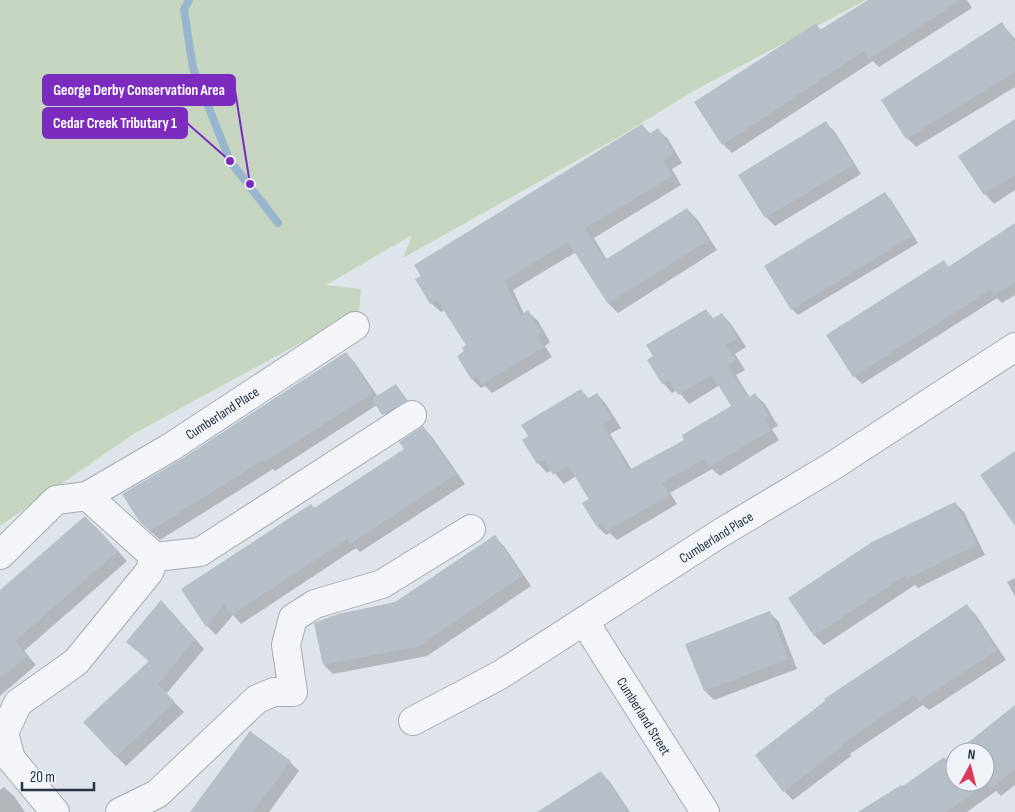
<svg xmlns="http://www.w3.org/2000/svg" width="1015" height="812" font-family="'Sofia Sans Condensed',sans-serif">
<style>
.green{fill:#c6d5c0}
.shadow{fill:#0003}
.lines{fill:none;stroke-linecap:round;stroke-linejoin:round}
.stream{stroke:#97b5ce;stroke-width:8}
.building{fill:#b6bec8}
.minor-casing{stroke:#a4abb5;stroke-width:30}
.minor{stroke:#f3f5f8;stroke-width:28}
.labels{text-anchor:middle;stroke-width:4;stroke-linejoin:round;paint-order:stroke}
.street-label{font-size:14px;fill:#273343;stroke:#eff3f7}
.leader{fill:none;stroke:#7b2cbf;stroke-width:2}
.callout-dot{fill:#7b2cbf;stroke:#eff3f7;stroke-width:2}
.callout{fill:#7b2cbf;stroke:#7b2cbf;stroke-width:2}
.callout-label{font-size:15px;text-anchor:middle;font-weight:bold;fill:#fff}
</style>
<rect width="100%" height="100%" fill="#dfe4ea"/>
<polygon class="green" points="0,0 866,0 695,90 617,138 403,258 412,235 326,285 361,289 359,311 135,433 0,526"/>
<g class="shadow">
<polygon points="870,0 967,0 972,8 879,67 873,61 732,153 723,144 815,24 822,31"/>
<polygon points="1002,24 1015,39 1015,87 916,147 907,138"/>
<polygon points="1015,120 1015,190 994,204 985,194 960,156"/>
<polygon points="826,123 835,132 861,174 775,226 766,217"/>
<polygon points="642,126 651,134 658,130 668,139 682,163 672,169 681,185 594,238 607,260 687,209 697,219 717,250 618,313 609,304 576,252 513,290 524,314 528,312 538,321 550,342 545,346 552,357 492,393 485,386 481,388 472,379 458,356 465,352 468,346 445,310 441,312 431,303"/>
<polygon points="885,193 891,200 918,243 798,315 792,309"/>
<polygon points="1015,225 1015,295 1002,303 997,298 862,384 854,376 828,336 943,262 949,267"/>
<polygon points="706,310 714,319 722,314 731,324 746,347 735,354 745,370 736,375 750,398 755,395 765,404 778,426 772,429 779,440 720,476 712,469 670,493 677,504 617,540 610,533 606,535 597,526 583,503 590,499 576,476 564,484 552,470 547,473 538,463 581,390 589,399 597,394 606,404 621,428 610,434 632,470 686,440 733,406 720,385 689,404 677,390 672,393 663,383"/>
<polygon points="346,353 355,363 378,397 396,385 412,407 390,421 377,405 275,471 273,469 160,540 150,531 180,461"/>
<polygon points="423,427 432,437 465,484 360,552 356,548 241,624 233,615 216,635 207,626 183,589 315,509 406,450"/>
<polygon points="955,503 964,512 985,555 918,588 915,585 824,645 815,636 790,598"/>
<polygon points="95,526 127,561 24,651 36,665 0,696 0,591"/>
<polygon points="495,537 504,546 531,586 427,656 333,674 324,665 316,624 395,604"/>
<polygon points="1015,578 1015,596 1007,582"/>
<polygon points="967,606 976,615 1006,660 929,710 923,705 850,754 851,756 793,800 784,791"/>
<polygon points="171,611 204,649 166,694 184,712 126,766 116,756 150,662 128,642"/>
<polygon points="770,613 779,622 797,669 714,700 705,691"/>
<polygon points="1015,707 1015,785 1001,796 996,791 967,812 860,812 955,754 955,782 985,782 985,752 958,752"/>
<polygon points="290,762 299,771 269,812 191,812"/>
<polygon points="601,773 610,782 630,812 540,812"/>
<polygon points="4,787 14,796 25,812 0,812 0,790"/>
</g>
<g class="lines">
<polyline class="stream" points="189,0 184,10 193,68 230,161 278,223"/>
</g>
<g class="building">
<polygon points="868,0 961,0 869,59 864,51 722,145 694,102 816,23 820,30"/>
<polygon points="1002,22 1015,43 1015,72 906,139 881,100"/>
<polygon points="1015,119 1015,175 984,195 958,156"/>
<polygon points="826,121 853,165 765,218 738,175"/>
<polygon points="642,124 649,134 658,128 674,153 663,160 673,176 585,228 605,260 687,208 708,240 608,304 568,242 548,254 504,281 521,315 528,310 542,333 537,336 544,347 482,384 477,376 471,379 457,356 464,351 462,348 466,345 437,300 430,304 415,279 421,276 414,265"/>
<polygon points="885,192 912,236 791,310 764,266"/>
<polygon points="1015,223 1015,282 994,296 990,290 853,377 826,335 944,260 948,267"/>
<polygon points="706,309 712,319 722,313 737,338 726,345 736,360 728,366 748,398 755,393 769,416 764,419 771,430 709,467 704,459 662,483 669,495 607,531 602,523 596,526 582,503 589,499 568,466 553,475 544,460 537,464 522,440 528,436 521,425 581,389 587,399 597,393 612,418 602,424 629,470 684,440 682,435 731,406 712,375 678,395 669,380 662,384 647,360 653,356 646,345"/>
<polygon points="346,352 373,393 264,462 263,460 150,531 139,521 122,494 180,460"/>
<polygon points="396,384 407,401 382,415 372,399"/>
<polygon points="423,426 456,474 350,544 347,539 231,615 224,605 206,627 181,589 311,504 314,508 404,449 399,442"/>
<polygon points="1015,451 1015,526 980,475"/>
<polygon points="955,502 977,545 908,579 906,575 814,636 788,598 872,542"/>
<polygon points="85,516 118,551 15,641 28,655 0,679 0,590"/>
<polygon points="495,535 522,576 417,647 323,665 314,623 338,614 395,602"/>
<polygon points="161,600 195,639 158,684 175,702 116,757 83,722 149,661 126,642"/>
<polygon points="967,604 997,650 919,701 914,695 842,744 843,746 783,792 755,755 825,701 824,699"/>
<polygon points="770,611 788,659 704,691 685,644"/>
<polygon points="1015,705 1015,769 991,788 987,783 946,812 858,812 901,785 902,787 944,757 946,760 955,753 955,782 985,782 985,752 956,752"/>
<polygon points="250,731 291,761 253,812 190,812"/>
<polygon points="601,771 628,812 537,812"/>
</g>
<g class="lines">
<g class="minor-casing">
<g id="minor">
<polyline points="87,496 155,557 200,552 412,415"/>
<polyline points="0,555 56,500 87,496 171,447 355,326"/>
<polyline points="584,621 705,812"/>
<polyline points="413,721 500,675 719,534 831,467 1015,347"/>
<polyline points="55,812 11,759 4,733 18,703 76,662 149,572 155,557"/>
<polyline points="120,812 157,794 257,699 274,692 293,692 286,645 293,618 315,604 382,584 471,529"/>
</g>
</g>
<use href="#minor" class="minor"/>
</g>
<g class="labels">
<g class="street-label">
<text transform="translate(222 413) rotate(-33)" y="5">Cumberland Place</text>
<text transform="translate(716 537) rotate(-32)" y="5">Cumberland Place</text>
<text transform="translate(644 716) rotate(58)" y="5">Cumberland Street</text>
</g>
</g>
<path class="leader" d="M250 184L235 90M230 161L187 123"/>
<g class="callout-dot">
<circle cx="250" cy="184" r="5"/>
<circle cx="230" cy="161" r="5"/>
</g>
<g class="callout">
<rect x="43" y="75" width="192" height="30" rx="5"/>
<rect x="43" y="108" width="144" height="30" rx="5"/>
</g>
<g class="callout-label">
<text x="139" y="95">George Derby Conservation Area</text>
<text x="115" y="128">Cedar Creek Tributary 1</text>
</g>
<g transform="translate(970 767) rotate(7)"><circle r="24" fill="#eff3f7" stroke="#9fa6af"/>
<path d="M0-4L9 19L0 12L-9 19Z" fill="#db385b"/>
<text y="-8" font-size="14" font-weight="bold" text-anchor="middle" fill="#273343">N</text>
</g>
<path d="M22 782v8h72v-8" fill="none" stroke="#273343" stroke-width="2.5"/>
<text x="30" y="782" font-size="15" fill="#273343" stroke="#eff3f7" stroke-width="4" paint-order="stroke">20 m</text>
</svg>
